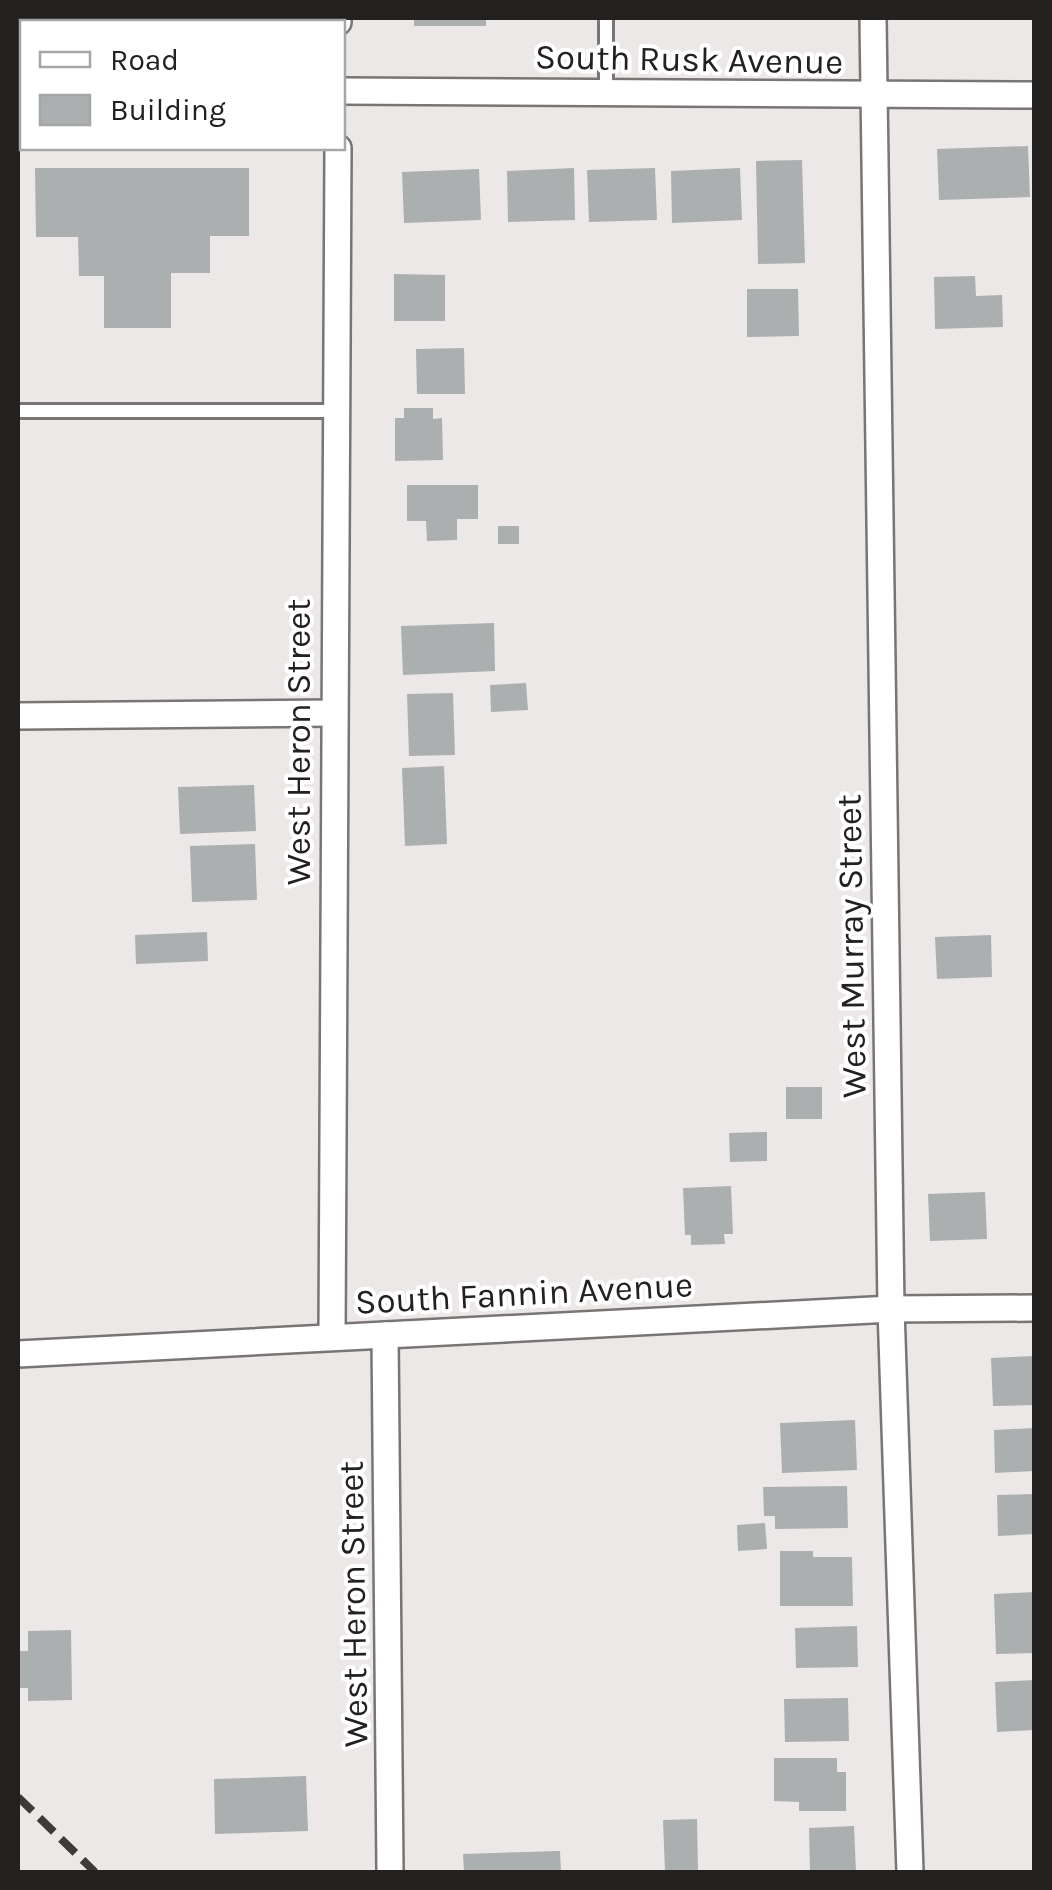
<svg xmlns="http://www.w3.org/2000/svg" width="1052" height="1890" font-family="Karla,sans-serif">
<style>
.building{fill:#abafb0}
.lines{fill:none;stroke-linecap:round;stroke-linejoin:round}
.lane-casing{stroke:#797574;stroke-width:18}
.street-casing{stroke:#797574;stroke-width:30}
.lane{stroke:#fff;stroke-width:12}
.street{stroke:#fff;stroke-width:25}
.rail{stroke:#3d3b3a;stroke-width:8;stroke-dasharray:20 10;stroke-linecap:butt}
.labels{text-anchor:middle;stroke-width:8;stroke-linejoin:round;paint-order:stroke}
.street-label{font-size:35px;fill:#222120;stroke:#fff}
</style>
<rect width="100%" height="100%" fill="#ece8e7"/>
<g class="building">
<rect x="161" y="18" width="109" height="4"/>
<rect x="414" y="18" width="72" height="8"/>
<polygon points="1028,146 1030,197 939,200 937,149"/>
<polygon points="802,160 805,263 758,264 756,161"/>
<polygon points="35,168 249,168 249,236 210,236 210,273 171,273 171,328 104,328 104,276 79,276 78,237 36,237"/>
<polygon points="574,168 575,220 508,222 507,171"/>
<polygon points="655,168 657,220 589,222 587,170"/>
<polygon points="740,168 742,220 672,223 671,171"/>
<polygon points="479,169 481,220 404,223 402,172"/>
<polygon points="394,274 445,275 445,321 394,321"/>
<polygon points="975,276 976,296 1002,295 1003,327 935,329 934,277"/>
<polygon points="747,289 798,289 799,336 747,337"/>
<polygon points="464,348 465,394 417,394 416,349"/>
<polygon points="404,408 433,408 433,419 442,418 443,460 395,461 395,418 404,418"/>
<polygon points="407,485 478,485 478,519 457,519 457,540 427,541 426,521 407,521"/>
<rect x="498" y="526" width="21" height="18"/>
<polygon points="494,623 495,671 403,675 401,626"/>
<polygon points="526,683 528,710 491,712 490,685"/>
<polygon points="453,693 455,755 409,756 407,694"/>
<polygon points="444,766 447,844 405,846 402,768"/>
<polygon points="254,785 256,831 180,834 178,787"/>
<polygon points="255,844 257,900 192,902 190,846"/>
<polygon points="207,932 208,961 136,964 135,935"/>
<polygon points="991,935 992,977 937,979 935,937"/>
<rect x="786" y="1087" width="36" height="32"/>
<polygon points="767,1132 767,1161 730,1162 729,1133"/>
<polygon points="731,1186 733,1234 724,1234 725,1244 691,1245 691,1235 685,1235 683,1188"/>
<polygon points="985,1192 987,1239 930,1241 928,1194"/>
<polygon points="1034,1356 1034,1405 993,1406 991,1358"/>
<polygon points="855,1420 857,1470 782,1473 780,1423"/>
<polygon points="1034,1428 1034,1471 995,1473 994,1430"/>
<polygon points="847,1486 848,1528 775,1529 775,1516 764,1516 763,1487"/>
<polygon points="1034,1494 1034,1534 998,1536 997,1495"/>
<polygon points="765,1523 767,1549 738,1551 737,1525"/>
<polygon points="780,1551 813,1551 813,1557 852,1557 853,1606 780,1606"/>
<polygon points="1034,1592 1034,1653 996,1654 994,1594"/>
<polygon points="857,1626 858,1667 796,1668 795,1628"/>
<polygon points="71,1630 72,1700 28,1701 28,1688 18,1688 18,1651 28,1651 28,1631"/>
<polygon points="1034,1680 1034,1730 997,1732 995,1682"/>
<polygon points="848,1698 849,1741 785,1742 784,1699"/>
<polygon points="774,1758 837,1758 837,1772 846,1772 846,1811 799,1811 799,1802 774,1801"/>
<polygon points="306,1776 308,1831 215,1834 214,1779"/>
<polygon points="697,1819 698,1872 665,1872 663,1820"/>
<polygon points="854,1826 856,1872 810,1872 809,1828"/>
<polygon points="560,1851 561,1872 464,1872 463,1854"/>
</g>
<g class="lines">
<g class="lane-casing">
<g id="lane">
<polyline points="74,22 74,18"/>
<polyline points="606,93 606,18"/>
<polyline points="18,411 335,411"/>
</g>
</g>
<g class="street-casing">
<g id="street">
<polyline points="873,18 891,1309 910,1872"/>
<polyline points="338,22 338,18"/>
<polyline points="18,89 22,89"/>
<polyline points="342,91 1034,95"/>
<polyline points="18,716 333,713"/>
<polyline points="385,1335 390,1872"/>
<polyline points="332,1337 338,148"/>
<polyline points="18,1354 891,1309 1034,1308"/>
</g>
</g>
<use href="#lane" class="lane"/>
<use href="#street" class="street"/>
<polyline class="rail" points="18,1797 95,1872"/>
</g>
<g class="labels">
<g class="street-label">
<text transform="translate(689 59) rotate(1)" y="12">South Rusk Avenue</text>
<text transform="translate(298 742) rotate(-90)" y="12">West Heron Street</text>
<text transform="translate(851 946) rotate(-91)" y="12">West Murray Street</text>
<text transform="translate(524 1293) rotate(-3)" y="12">South Fannin Avenue</text>
<text transform="translate(353 1604) rotate(-91)" y="12">West Heron Street</text>
</g>
</g>
<rect width="1052" height="1890" fill="none" stroke="#222120" stroke-width="40"/>
<rect x="20" y="20" width="325" height="130" fill="#ffffff" stroke="#a7a6a6" stroke-width="2.5"/>
<rect x="40" y="52" width="50" height="15" fill="#ffffff" stroke="#a7a6a6" stroke-width="2.5"/>
<text x="110" y="70" font-size="30" fill="#222120">Road</text>
<rect x="40" y="95" width="50" height="30" fill="#abafb0" stroke="#a7a6a6" stroke-width="2.5"/>
<text x="110" y="120" font-size="30" fill="#222120">Building</text>
</svg>
